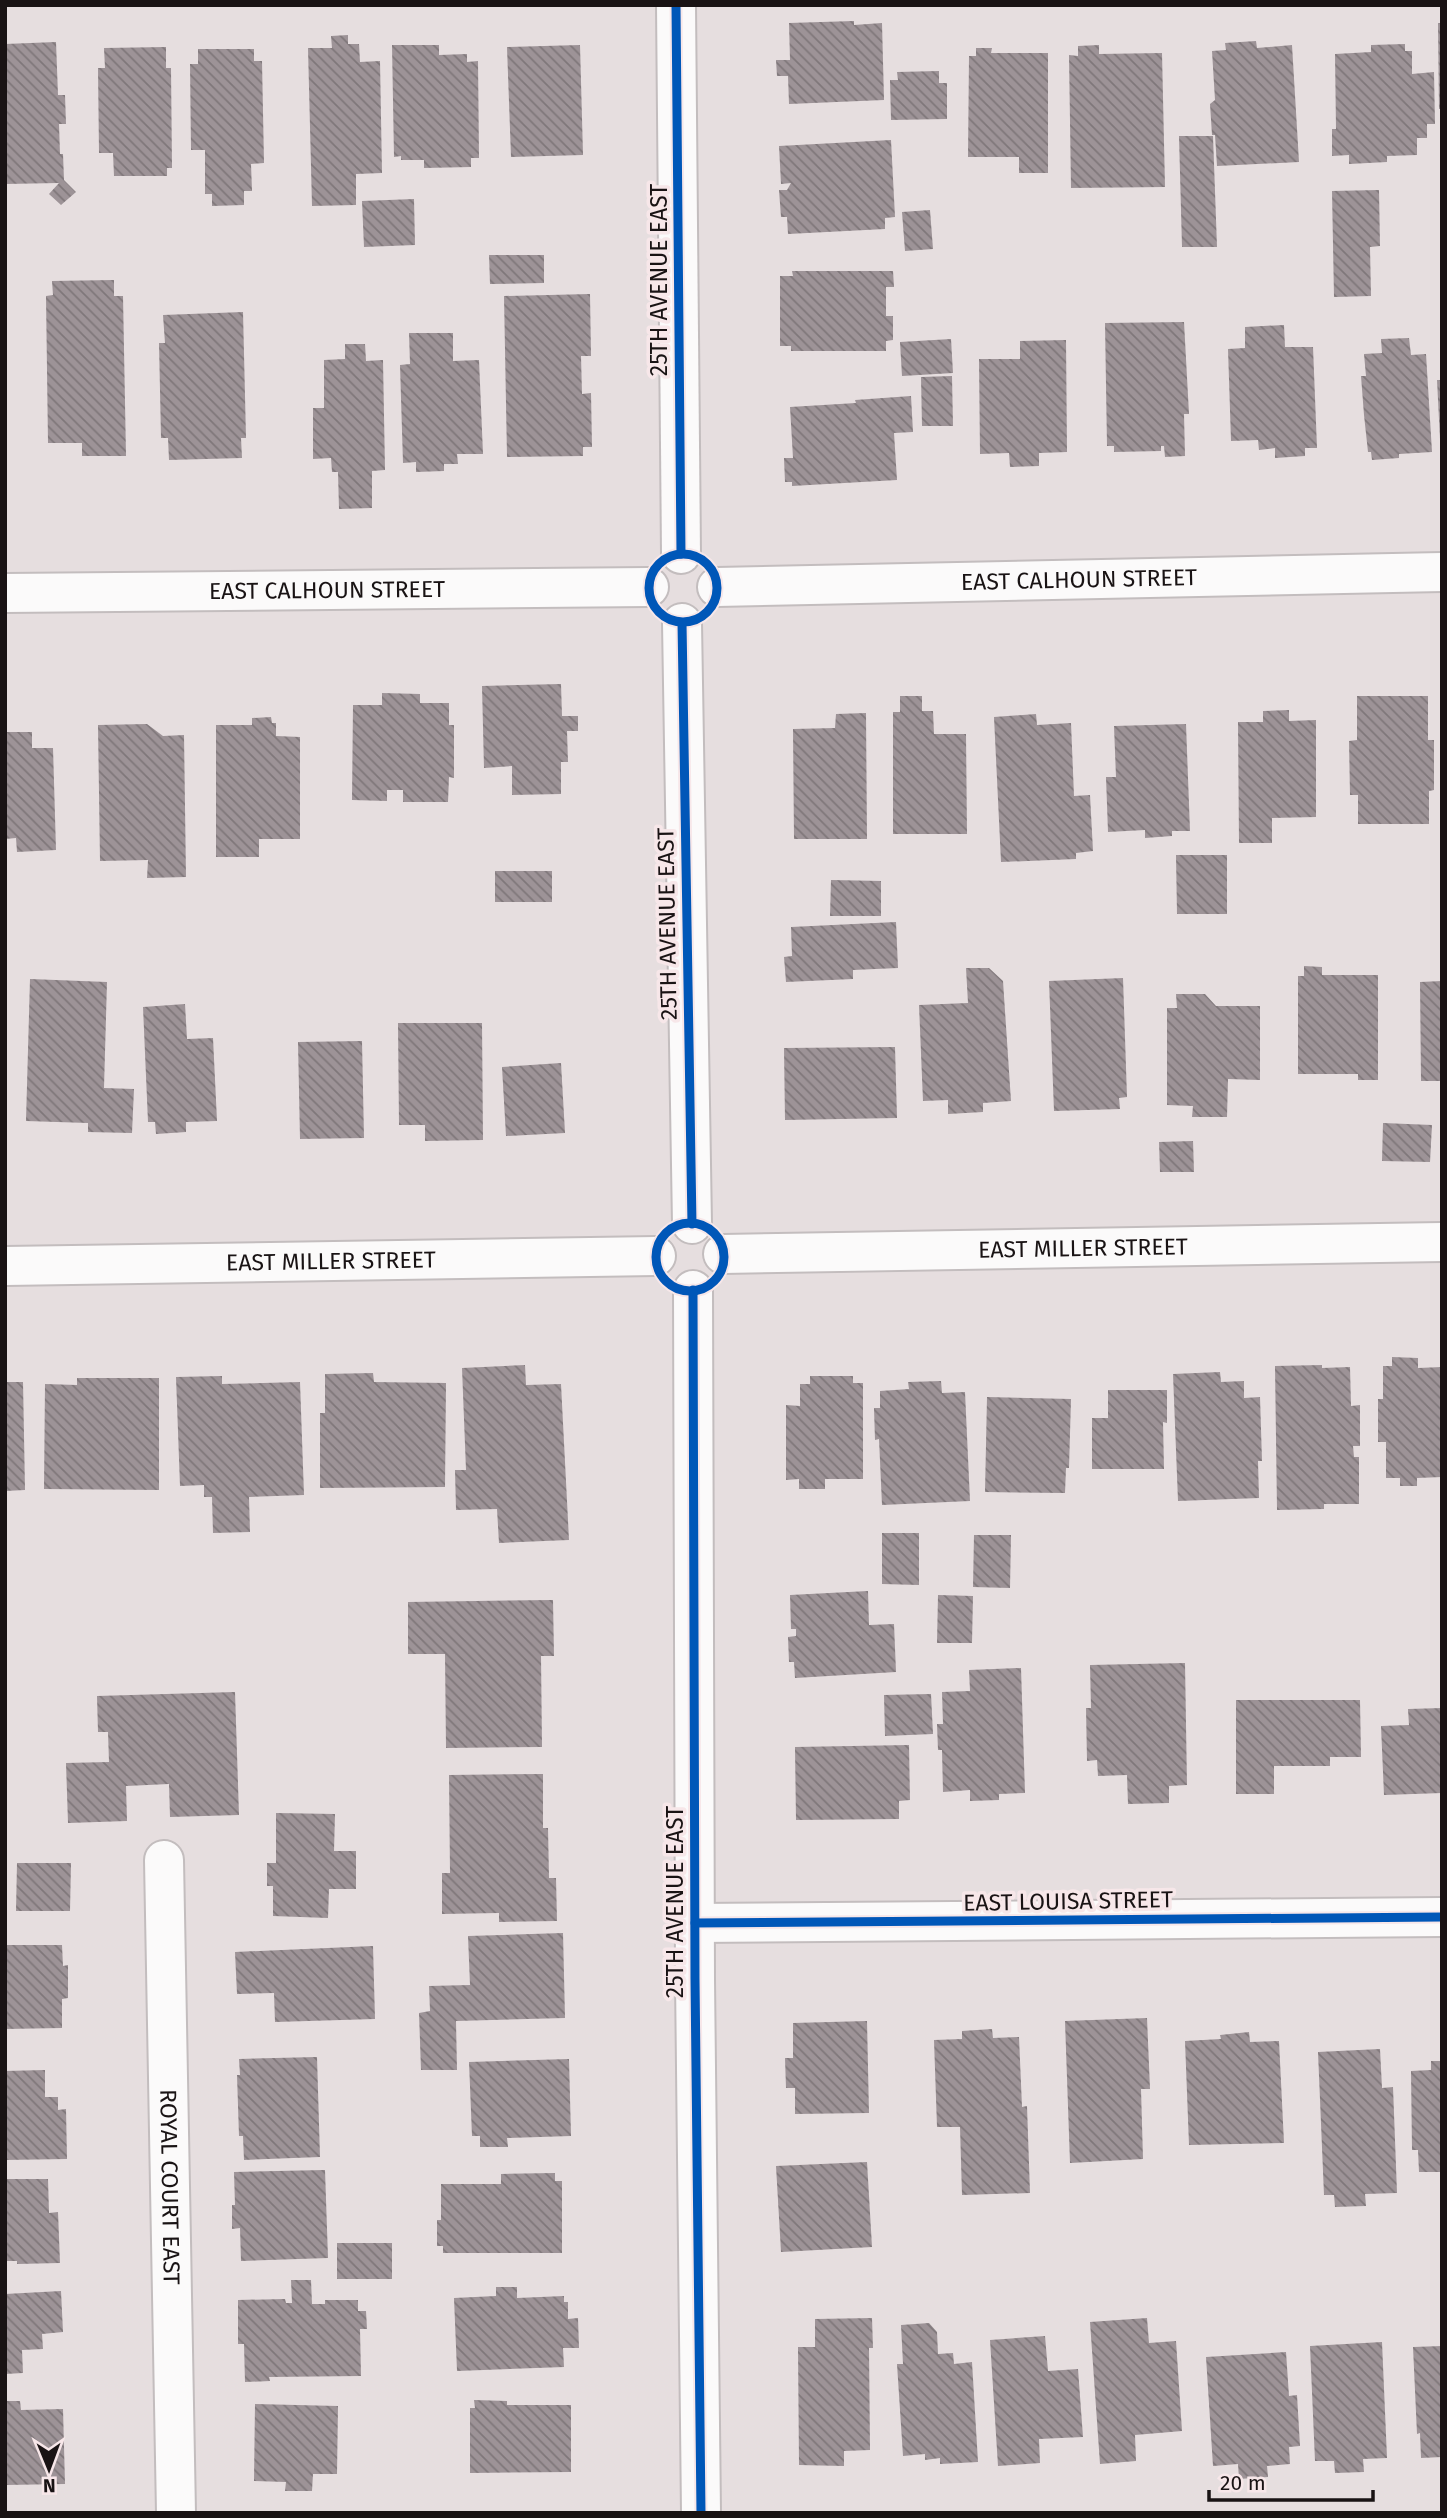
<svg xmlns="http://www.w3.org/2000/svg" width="1447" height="2518" font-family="'Fira Sans',sans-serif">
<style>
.building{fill:url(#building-back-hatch)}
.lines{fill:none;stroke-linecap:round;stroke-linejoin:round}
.minor-casing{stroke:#c3bdbe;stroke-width:42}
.minor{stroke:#fbfafa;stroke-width:38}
.cycleway-casing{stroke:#f7e7e9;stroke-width:13}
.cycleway{stroke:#0057b8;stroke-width:9}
.labels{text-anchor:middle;stroke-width:7;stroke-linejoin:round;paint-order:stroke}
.street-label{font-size:23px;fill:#191314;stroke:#f7e7e9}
</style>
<defs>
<pattern id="building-back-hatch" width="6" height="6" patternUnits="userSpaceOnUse" patternTransform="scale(1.75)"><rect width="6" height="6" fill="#9d9397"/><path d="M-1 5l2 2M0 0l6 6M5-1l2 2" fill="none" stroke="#7f777a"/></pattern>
</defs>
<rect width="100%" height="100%" fill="#e6dedf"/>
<g class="building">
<polygon points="854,21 854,25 882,23 884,100 789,104 788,76 777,76 776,60 790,60 789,23"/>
<polygon points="1438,23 1442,23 1442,109 1439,109"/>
<polygon points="348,35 348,44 359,44 360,62 380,61 382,173 356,174 356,205 312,206 308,48 332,48 331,36"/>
<polygon points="1256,41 1257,48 1292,45 1299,162 1217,166 1215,135 1212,135 1210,104 1215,100 1212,51 1226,50 1225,43"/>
<polygon points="56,42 58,95 65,95 66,124 59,124 60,154 63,154 64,180 76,192 61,205 49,194 59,183 5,184 5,44"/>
<polygon points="1405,44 1405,51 1412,51 1412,74 1434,72 1435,124 1427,124 1427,138 1417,138 1417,155 1387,156 1387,162 1349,164 1349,155 1332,156 1332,129 1336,129 1335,54 1371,52 1371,45"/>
<polygon points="392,45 439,45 439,55 467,54 467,62 478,61 479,158 471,158 471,167 424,168 424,160 401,160 401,156 394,157"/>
<polygon points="580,45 583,155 511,157 507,47"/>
<polygon points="1099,45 1099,54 1162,53 1165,187 1071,188 1069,55 1078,56 1078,46"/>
<polygon points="166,47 166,68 171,68 172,168 167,168 167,176 114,176 113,153 99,153 98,68 105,68 104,48"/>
<polygon points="976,48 992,48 991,53 1048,53 1048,173 1019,173 1019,157 968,157 969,56 976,56"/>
<polygon points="198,49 254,49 254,61 262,61 264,163 251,164 252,191 244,191 244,205 212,206 212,194 205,194 205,150 191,150 190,64 198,64"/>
<polygon points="939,71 939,83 947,83 947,119 891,120 890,80 898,80 897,72"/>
<polygon points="1179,136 1213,136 1217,247 1182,247"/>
<polygon points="891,140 895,217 885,218 885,229 788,234 787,217 781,217 779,190 787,190 791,183 781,184 779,146"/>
<polygon points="1379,190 1380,246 1370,247 1371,296 1334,297 1332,191"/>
<polygon points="414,199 415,245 364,247 362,201"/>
<polygon points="930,210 933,249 905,251 902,212"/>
<polygon points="489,255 544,255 544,283 490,284"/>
<polygon points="792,271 893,271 894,287 886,287 886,316 893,316 893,340 886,341 886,351 791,351 791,346 780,346 780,276 793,276"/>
<polygon points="114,280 114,296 123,296 126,456 82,456 82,443 48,443 46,296 53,295 52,281"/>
<polygon points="590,294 591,356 581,356 582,394 591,393 592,447 583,447 583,456 507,457 504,296"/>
<polygon points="243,312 246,438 241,438 242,458 169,460 168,438 161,438 159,343 165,343 163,315"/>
<polygon points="1184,322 1189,414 1184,414 1185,456 1165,457 1164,446 1161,446 1161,451 1114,452 1114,446 1107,446 1105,323"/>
<polygon points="1284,325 1285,347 1313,347 1317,448 1305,448 1305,456 1275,458 1275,448 1259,450 1258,440 1231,441 1228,349 1245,348 1245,327"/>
<polygon points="409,333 453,333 453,361 479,360 483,454 457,454 458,464 444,464 444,471 416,472 416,462 403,463 400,365 410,364"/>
<polygon points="1409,338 1411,355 1426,354 1432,452 1399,454 1399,458 1372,460 1371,452 1368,452 1364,415 1361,376 1366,376 1364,354 1382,353 1381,339"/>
<polygon points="951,339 953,373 902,376 900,342"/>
<polygon points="1066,340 1067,452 1039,453 1039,466 1010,467 1009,453 980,454 979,359 1020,359 1020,341"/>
<polygon points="345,344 365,344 366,361 383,360 385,470 372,471 372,508 339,509 338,472 332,472 331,458 313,459 313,408 324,408 324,360 345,359"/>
<polygon points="952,376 953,426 922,426 921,377"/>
<polygon points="1437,380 1442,380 1442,439 1440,439"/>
<polygon points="911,396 913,432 894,433 897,480 792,486 792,482 785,482 784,458 793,458 790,407 856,403 855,400"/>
<polygon points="561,684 562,716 578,716 578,731 567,731 568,762 561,762 561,794 512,795 512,766 484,768 482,686"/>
<polygon points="382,693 420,694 420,703 449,703 449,725 454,725 454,778 449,777 448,802 403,802 403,790 387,790 387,801 352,800 353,705 382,705"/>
<polygon points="900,696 922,696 922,711 933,711 934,734 966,734 967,834 893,834 893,712 900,712"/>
<polygon points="1357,696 1428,696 1428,740 1434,740 1434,790 1429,791 1429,824 1358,824 1358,795 1350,795 1349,741 1357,740"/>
<polygon points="1289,710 1289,721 1316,720 1316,817 1272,818 1272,843 1239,843 1238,722 1263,722 1263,711"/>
<polygon points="866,713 867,839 794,839 793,729 835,728 836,714"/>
<polygon points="1036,714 1037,725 1071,723 1074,796 1090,795 1093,851 1076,853 1076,859 1001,862 994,717"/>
<polygon points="271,717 272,723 276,723 276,736 300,737 300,839 259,839 259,857 216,857 216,725 252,725 252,718"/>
<polygon points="147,724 163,736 184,735 186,877 147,878 148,860 100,861 98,725"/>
<polygon points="1186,724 1190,831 1172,831 1172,836 1145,838 1145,830 1108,832 1106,777 1116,777 1114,726"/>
<polygon points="5,732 32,732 32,748 53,748 56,850 17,852 16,838 5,839"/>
<polygon points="1176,855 1227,855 1227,914 1177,914"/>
<rect x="495" y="871" width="57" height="31"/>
<polygon points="831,880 881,881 881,916 830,916"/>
<polygon points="896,922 898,968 853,970 853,979 786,982 784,957 792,956 791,927"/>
<polygon points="1304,966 1322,967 1322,975 1378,975 1378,1080 1358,1080 1358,1074 1298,1074 1298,976 1304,976"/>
<polygon points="966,968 989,968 1003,981 1011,1101 983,1103 983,1112 948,1114 948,1100 923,1101 919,1005 968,1003"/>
<polygon points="1123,978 1127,1097 1119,1098 1120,1109 1054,1111 1049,981"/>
<polygon points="30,979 107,982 104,1088 134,1089 132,1133 88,1132 88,1123 26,1121"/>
<polygon points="1442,981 1442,1081 1421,1081 1420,982"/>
<polygon points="1176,994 1205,994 1216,1006 1260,1006 1260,1080 1228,1079 1227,1117 1192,1117 1193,1106 1167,1105 1167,1008 1177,1008"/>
<polygon points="185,1004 187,1039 213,1038 217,1121 186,1122 186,1132 156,1134 155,1122 148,1122 143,1007"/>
<polygon points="398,1023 482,1023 483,1140 425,1141 425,1125 399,1125"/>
<polygon points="362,1041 364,1138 300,1139 298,1042"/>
<polygon points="895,1047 897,1118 785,1120 784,1048"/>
<polygon points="561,1063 565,1133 506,1136 502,1067"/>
<polygon points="1383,1123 1432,1125 1430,1162 1382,1161"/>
<polygon points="1193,1141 1194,1172 1160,1172 1159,1142"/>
<polygon points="1392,1357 1418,1358 1418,1368 1442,1367 1442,1477 1417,1478 1417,1486 1400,1486 1400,1478 1386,1478 1386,1442 1378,1442 1378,1399 1383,1399 1383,1366 1392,1366"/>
<polygon points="525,1365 526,1385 561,1384 569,1540 499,1543 497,1509 456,1510 455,1470 466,1470 462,1368"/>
<polygon points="1322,1365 1322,1368 1350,1367 1351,1406 1360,1405 1360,1446 1353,1446 1354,1457 1359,1457 1359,1504 1324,1504 1324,1509 1277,1510 1275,1366"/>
<polygon points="1220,1372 1221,1382 1244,1381 1244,1398 1260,1397 1262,1461 1258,1461 1259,1498 1178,1501 1173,1374"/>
<polygon points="373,1373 374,1382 446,1383 445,1487 320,1488 320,1413 325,1413 325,1374"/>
<polygon points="222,1376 222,1384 300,1382 304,1495 249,1497 250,1532 213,1533 212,1497 204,1497 204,1485 180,1486 176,1377"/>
<polygon points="810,1376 853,1376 853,1383 863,1383 863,1479 825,1479 825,1489 799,1489 799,1479 786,1480 786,1405 800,1406 800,1384 810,1384"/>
<polygon points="77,1378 159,1378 159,1490 44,1489 45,1384 77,1385"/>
<polygon points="941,1381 942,1393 965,1392 970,1501 882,1505 879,1439 875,1440 874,1408 880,1408 880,1391 909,1389 908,1382"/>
<polygon points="5,1382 23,1382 25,1490 5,1491"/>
<polygon points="1108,1390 1167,1390 1167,1423 1163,1422 1164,1469 1092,1469 1092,1418 1108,1418"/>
<polygon points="987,1397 1071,1399 1069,1468 1066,1468 1065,1493 985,1492"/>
<polygon points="882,1533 919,1533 919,1585 882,1584"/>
<polygon points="974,1535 1011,1535 1010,1588 973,1587"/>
<polygon points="868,1591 869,1625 894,1624 896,1672 795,1678 794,1662 789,1662 788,1637 796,1636 796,1629 791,1629 790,1595"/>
<polygon points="938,1595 973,1596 972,1643 937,1643"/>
<polygon points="553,1600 554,1656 541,1656 542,1747 446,1748 445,1654 408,1654 408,1602"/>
<polygon points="1185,1663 1187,1785 1169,1786 1169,1803 1128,1804 1127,1775 1098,1776 1097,1760 1087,1761 1086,1708 1091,1708 1090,1665"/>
<polygon points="1021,1668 1025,1793 999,1794 999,1800 970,1801 970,1790 943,1792 942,1750 938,1750 937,1724 943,1724 942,1692 970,1691 969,1670"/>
<polygon points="235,1692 239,1815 170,1817 169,1784 126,1786 127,1821 68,1823 66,1763 109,1762 108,1732 98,1732 97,1696"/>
<polygon points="931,1694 933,1734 885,1736 884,1695"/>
<polygon points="1236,1700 1360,1700 1361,1757 1330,1757 1330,1766 1274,1766 1274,1794 1236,1794"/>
<polygon points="1442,1708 1442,1793 1384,1795 1381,1726 1409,1725 1408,1709"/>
<polygon points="909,1745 910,1800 899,1801 899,1819 796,1820 795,1747"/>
<polygon points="543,1774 543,1828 548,1828 549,1878 556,1878 557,1921 499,1922 499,1913 442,1914 442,1873 450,1873 449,1775"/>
<polygon points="276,1813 335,1814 334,1851 356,1851 356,1889 329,1889 328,1918 273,1916 273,1886 267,1886 267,1863 276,1863"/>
<polygon points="17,1863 71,1863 70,1911 16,1911"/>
<polygon points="563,1933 565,2018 456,2021 457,2070 421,2070 419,2013 430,2011 429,1986 470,1985 468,1936"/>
<polygon points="5,1945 62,1945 63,1966 68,1965 68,1998 62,1999 62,2028 5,2029"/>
<polygon points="373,1946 375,2019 275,2022 274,1993 237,1994 235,1952"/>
<polygon points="1147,2018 1150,2089 1141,2089 1143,2159 1070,2163 1065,2021"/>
<polygon points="867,2021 869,2113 795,2114 795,2088 786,2088 785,2058 793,2058 793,2023"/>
<polygon points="992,2029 993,2038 1019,2037 1022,2107 1027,2106 1030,2193 962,2195 960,2127 937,2127 934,2040 962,2039 962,2031"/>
<polygon points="1249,2032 1250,2042 1279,2041 1284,2143 1189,2145 1185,2041 1221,2039 1220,2035"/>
<polygon points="1380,2049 1382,2088 1393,2087 1397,2193 1365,2194 1366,2206 1335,2207 1334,2195 1324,2195 1318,2052"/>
<polygon points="317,2057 320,2157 244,2160 243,2136 239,2136 237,2075 240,2075 239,2059"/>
<polygon points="569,2059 571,2136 507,2138 508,2147 480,2147 480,2136 472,2136 469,2062"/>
<polygon points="1431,2061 1442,2061 1442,2172 1419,2172 1418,2150 1412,2150 1411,2071 1431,2070"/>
<polygon points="45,2070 45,2097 58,2097 58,2110 66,2109 67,2159 5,2160 5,2071"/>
<polygon points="867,2162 872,2247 781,2252 776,2166"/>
<polygon points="325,2170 328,2258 241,2261 240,2228 232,2229 232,2205 235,2205 234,2172"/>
<polygon points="555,2173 555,2181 562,2181 562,2253 443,2253 443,2246 437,2246 437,2220 441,2220 441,2184 501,2184 501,2174"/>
<polygon points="7,2179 48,2179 49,2213 58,2212 60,2263 17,2264 17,2261 5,2261"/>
<rect x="337" y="2243" width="55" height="36"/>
<polygon points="291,2280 311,2280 312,2304 325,2304 325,2300 358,2300 358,2311 366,2311 367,2329 360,2329 361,2376 269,2377 270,2381 245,2382 244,2344 238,2344 238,2300 285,2299 286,2303 292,2303"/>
<polygon points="496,2287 517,2287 517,2298 564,2296 564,2302 568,2302 568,2319 578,2318 579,2348 563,2348 564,2367 457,2371 454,2298 496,2296"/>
<polygon points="61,2291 63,2332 42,2334 43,2349 22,2350 23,2373 5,2374 5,2294"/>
<polygon points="872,2318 873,2348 869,2348 870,2450 844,2451 844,2466 799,2465 798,2347 815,2347 815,2319"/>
<polygon points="1147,2318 1149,2343 1176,2341 1182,2431 1135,2435 1136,2461 1100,2464 1090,2322"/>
<polygon points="929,2323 937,2332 938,2354 953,2353 954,2364 972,2362 978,2462 940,2464 940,2458 925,2460 925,2454 903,2456 897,2364 903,2364 901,2325"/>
<polygon points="1045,2336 1048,2371 1078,2369 1083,2437 1039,2439 1040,2463 998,2466 990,2340"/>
<polygon points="1382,2342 1387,2458 1363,2459 1364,2472 1335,2473 1334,2461 1315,2461 1310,2346"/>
<polygon points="1442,2346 1442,2457 1421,2458 1420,2433 1417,2434 1413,2347"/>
<polygon points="1286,2352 1289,2396 1297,2395 1300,2446 1289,2447 1290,2464 1267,2466 1268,2477 1239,2479 1238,2464 1213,2466 1206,2357"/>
<polygon points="474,2400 507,2401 507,2405 571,2405 571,2472 470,2473 470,2408 475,2408"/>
<polygon points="5,2401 20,2401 21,2410 63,2409 65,2484 5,2485"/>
<polygon points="255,2404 338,2406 337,2474 313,2474 312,2491 285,2491 286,2482 254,2481"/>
</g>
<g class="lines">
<g class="minor-casing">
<g id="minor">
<polyline points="676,5 681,554"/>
<path id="s1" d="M717,587L1442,572"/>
<path id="s2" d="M5,593L649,587"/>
<polyline points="682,623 692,1224"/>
<path id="s3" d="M723,1254L1442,1242"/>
<path id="s4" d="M5,1266L656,1256"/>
<polyline points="693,1290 695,1979 701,2513"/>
<path id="s5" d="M164,1860L176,2513"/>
<polyline points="695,1923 1442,1917"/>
</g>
</g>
<use href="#minor" class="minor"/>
<g class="cycleway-casing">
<g id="cycleway">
<polyline points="676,5 681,554"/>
<circle cx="683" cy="588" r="34"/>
<polyline points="682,623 692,1224"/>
<circle cx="690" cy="1257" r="34"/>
<polyline points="693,1290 695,1979 701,2513"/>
<polyline points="695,1923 1442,1917"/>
</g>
</g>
<use href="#cycleway" class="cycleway"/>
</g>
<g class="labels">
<g class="street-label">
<text transform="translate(659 280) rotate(-90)" y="8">25TH AVENUE EAST</text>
<text dy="8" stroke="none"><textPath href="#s1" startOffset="362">EAST CALHOUN STREET</textPath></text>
<text dy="8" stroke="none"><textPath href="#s2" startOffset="322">EAST CALHOUN STREET</textPath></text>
<text transform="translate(667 924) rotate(-91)" y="8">25TH AVENUE EAST</text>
<text dy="8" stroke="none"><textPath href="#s3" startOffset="360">EAST MILLER STREET</textPath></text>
<text dy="8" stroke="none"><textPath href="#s4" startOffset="326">EAST MILLER STREET</textPath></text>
<text transform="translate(1068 1901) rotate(-1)" y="8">EAST LOUISA STREET</text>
<text transform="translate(675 1902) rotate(-90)" y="8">25TH AVENUE EAST</text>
<text dy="8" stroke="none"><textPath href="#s5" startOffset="327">ROYAL COURT EAST</textPath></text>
</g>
</g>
<rect width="1447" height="2518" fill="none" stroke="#191314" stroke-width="14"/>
<g transform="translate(49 2469) rotate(179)" stroke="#f7e7e9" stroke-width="5" paint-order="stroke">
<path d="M0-5L12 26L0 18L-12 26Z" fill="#191314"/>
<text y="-10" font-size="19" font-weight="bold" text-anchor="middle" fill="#191314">N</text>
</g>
<path d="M1209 2490v10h164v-10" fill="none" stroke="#191314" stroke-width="3.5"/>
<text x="1220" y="2490" font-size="21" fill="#191314" stroke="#f7e7e9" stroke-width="5" paint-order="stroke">20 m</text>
</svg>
